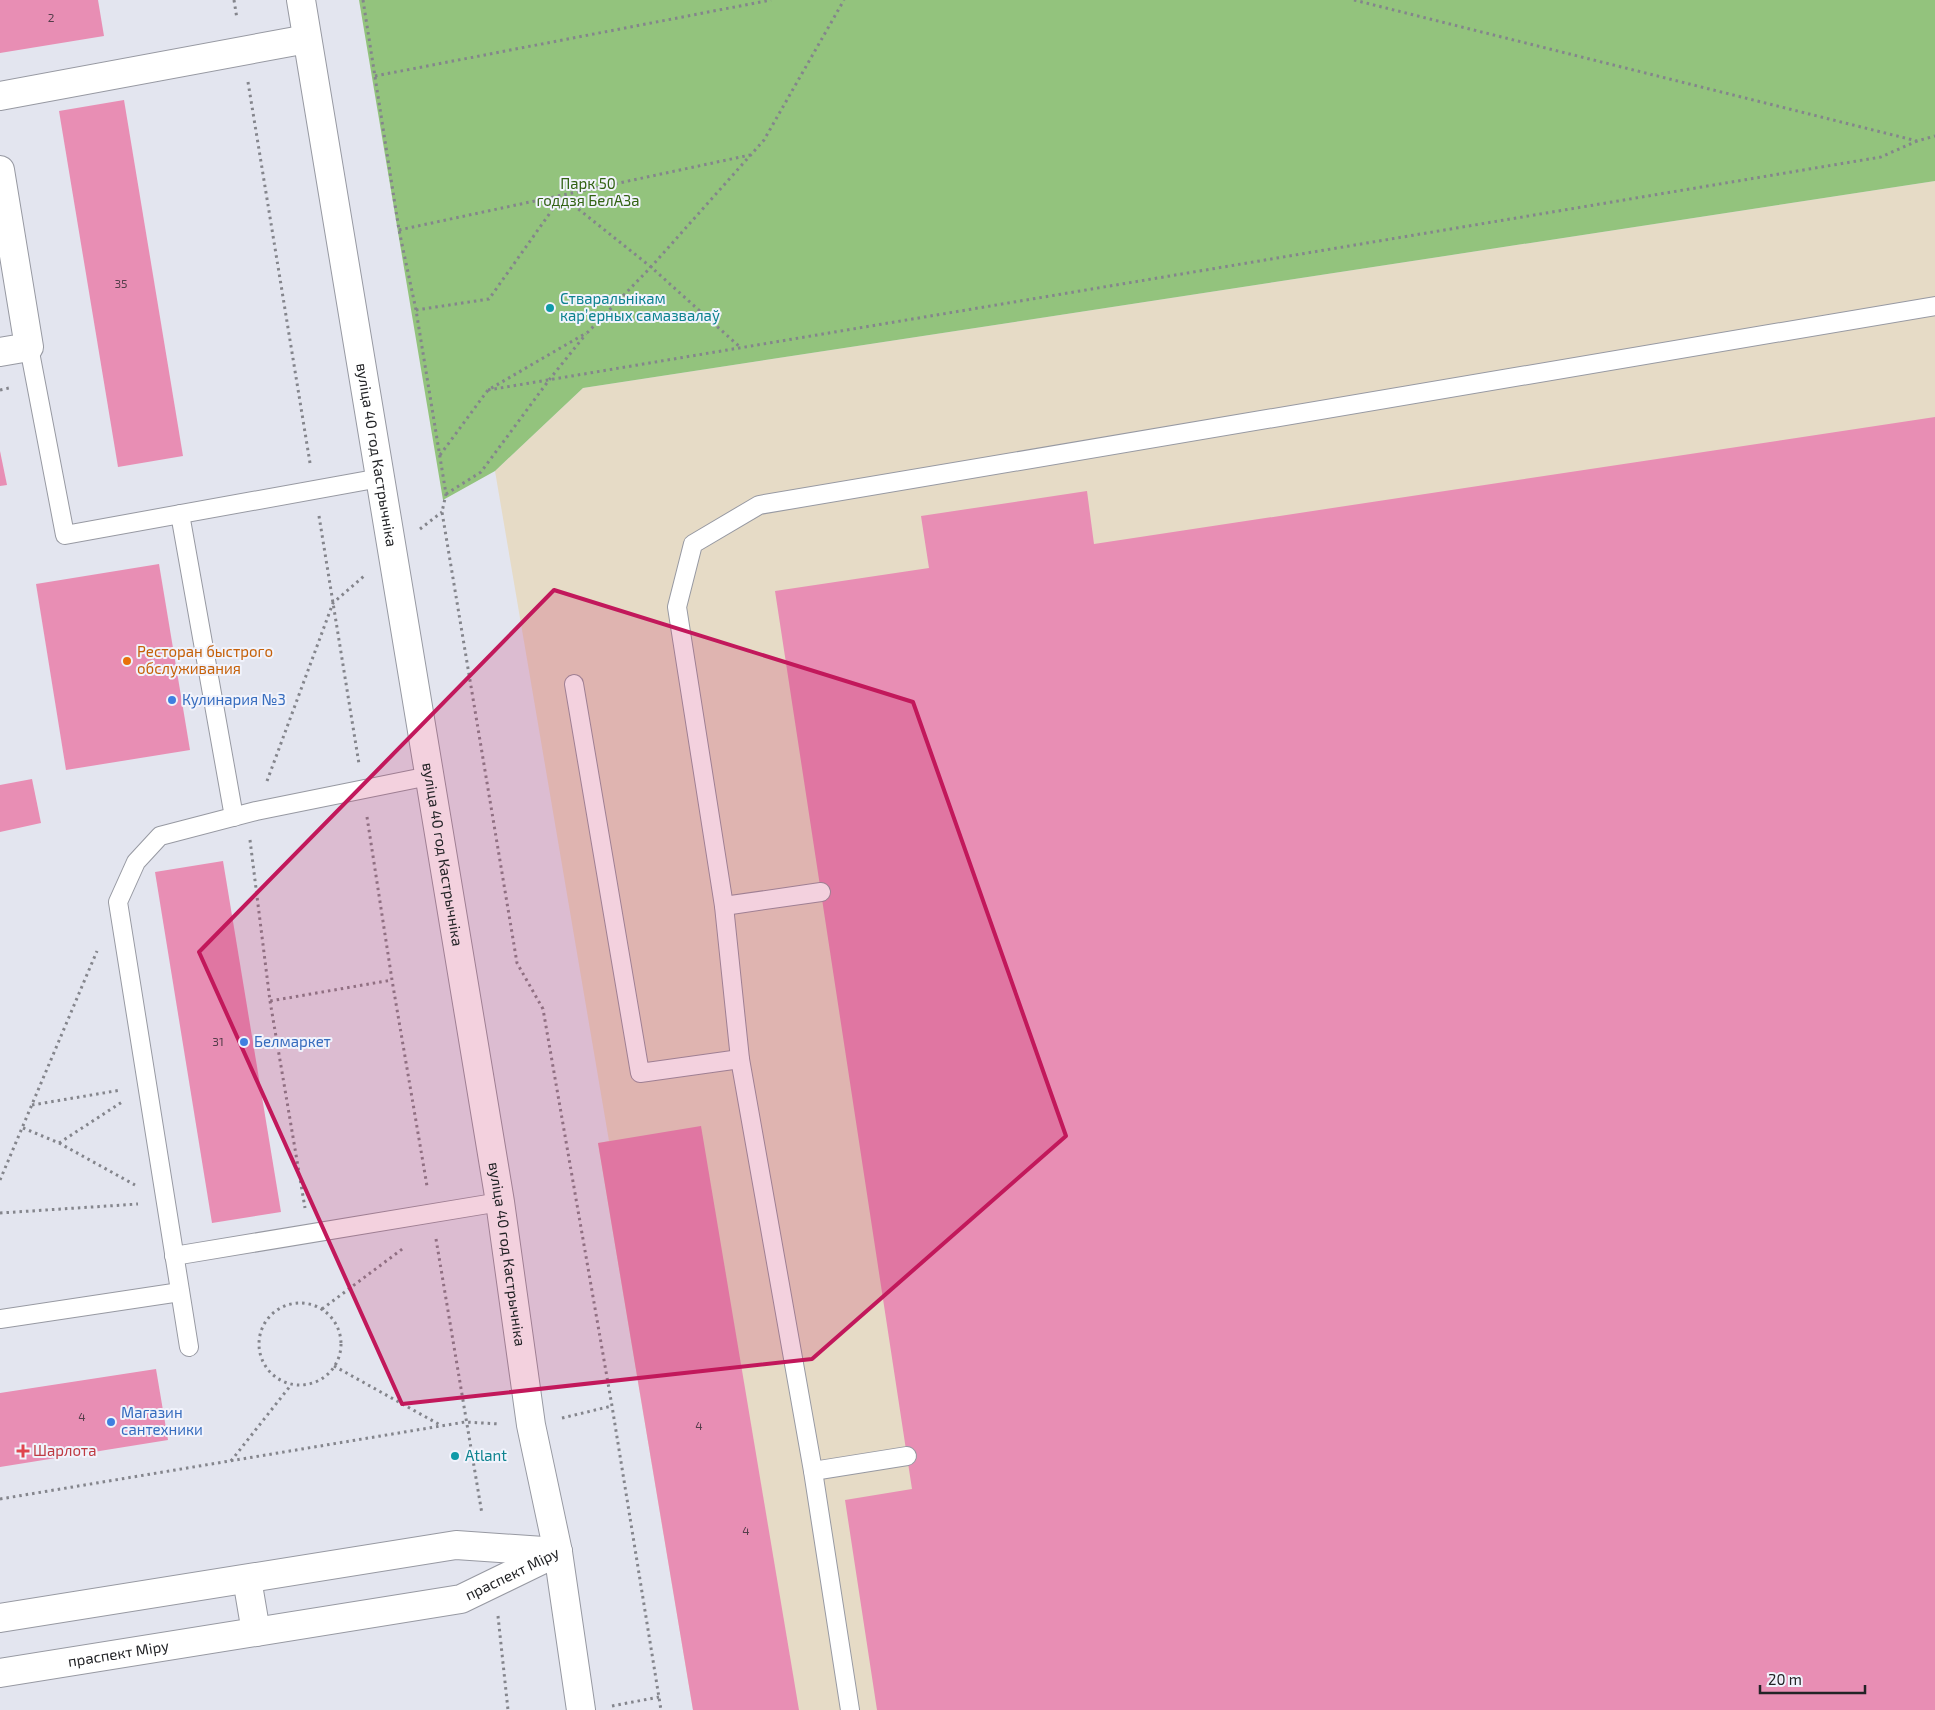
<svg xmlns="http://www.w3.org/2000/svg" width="1935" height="1710" font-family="'Exo 2',sans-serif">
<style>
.industrial{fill:#e6dbc6}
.green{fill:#93c37d}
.building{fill:#e88eb4}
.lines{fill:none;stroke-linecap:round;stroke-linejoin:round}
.service-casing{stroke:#9799a2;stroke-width:20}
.minor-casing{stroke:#9799a2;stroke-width:30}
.secondary-casing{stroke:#9799a2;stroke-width:30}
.path{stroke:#84858c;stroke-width:3;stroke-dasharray:2.5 4;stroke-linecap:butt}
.service{stroke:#fff;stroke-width:18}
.minor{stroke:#fff;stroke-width:28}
.secondary{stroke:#fff;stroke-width:28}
.marked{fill:#c2185b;fill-opacity:0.2;stroke:#c2185b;stroke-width:4;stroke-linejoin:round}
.culture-dot{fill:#0f9aa8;stroke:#f1f3fc;stroke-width:2}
.food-dot{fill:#e8710a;stroke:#f1f3fc;stroke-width:2}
.shop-dot{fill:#3f7fe0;stroke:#f1f3fc;stroke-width:2}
.health-dot{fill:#e0444e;stroke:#f1f3fc;stroke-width:2}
.labels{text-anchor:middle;stroke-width:4;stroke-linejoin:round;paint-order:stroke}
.number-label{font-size:12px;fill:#543e4a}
.park-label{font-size:15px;fill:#326214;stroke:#f1f3fc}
.culture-label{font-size:15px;fill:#0d838f;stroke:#f1f3fc;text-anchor:start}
.street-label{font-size:15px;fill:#222326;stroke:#f1f3fc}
.food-label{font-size:15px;fill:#c56008;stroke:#f1f3fc;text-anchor:start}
.shop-label{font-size:15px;fill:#366cbe;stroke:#f1f3fc;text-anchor:start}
.health-label{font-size:15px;fill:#be3a42;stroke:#f1f3fc;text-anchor:start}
</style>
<rect width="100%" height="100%" fill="#e3e5ef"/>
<polygon class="industrial" points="1935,181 1935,1710 693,1710 598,1143 609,1141 495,471 583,388"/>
<polygon class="green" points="359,0 1935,0 1935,181 583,388 495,471 443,500"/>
<g class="building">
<polygon points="0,0 98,0 104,36 0,53"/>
<polygon points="124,100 183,456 118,467 59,111"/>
<polygon points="1935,417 1935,1710 877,1710 845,1500 912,1489 775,591 929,568 921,516 1087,491 1094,544"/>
<polygon points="0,451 7,485 0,486"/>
<polygon points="159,564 190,750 66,770 36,584"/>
<polygon points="32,779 41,823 0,832 0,785"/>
<polygon points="223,861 281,1212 212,1223 155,872"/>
<polygon points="701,1126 799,1710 693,1710 598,1143"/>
<polygon points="156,1369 168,1440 0,1467 0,1393"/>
</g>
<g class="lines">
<g class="service-casing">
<g id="service">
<polyline points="29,347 65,535 380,478"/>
<polyline points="180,514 234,817"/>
<polyline points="574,684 640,1073 740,1059"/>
<polyline points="724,906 821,892"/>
<polyline points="174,1256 500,1202"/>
<polyline points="0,1319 180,1292"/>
<polyline points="189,1347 118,902 136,862 160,836 256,811 429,776"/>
<polyline points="813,1471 907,1456"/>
<polyline points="850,1710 813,1471 740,1059 724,906 677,607 693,544 759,505 1935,306"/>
</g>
</g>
<g class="minor-casing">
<g id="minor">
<polyline points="0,96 307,39"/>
<polyline points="0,170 29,347 0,352"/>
</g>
</g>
<g class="secondary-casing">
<g id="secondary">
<path id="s1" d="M301,0L500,1202L531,1425L558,1552L581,1710"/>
<polyline points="247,1579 256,1632"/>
<polyline points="0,1618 456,1545 558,1552"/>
<path id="s2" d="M0,1673L461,1599L558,1552"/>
</g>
</g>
<g class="path">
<polyline points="234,0 237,19"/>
<polyline points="363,0 399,230 416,310 446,494 442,512 517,963 543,1009 612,1406 661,1710"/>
<polyline points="1354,0 1917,141 1935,136"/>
<polyline points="375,76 771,0"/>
<polyline points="248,82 310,463"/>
<polyline points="399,230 750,155"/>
<polyline points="416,310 489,299 562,196 651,267 741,348"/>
<polyline points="0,390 9,388"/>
<polyline points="488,390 1881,157 1917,141"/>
<polyline points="440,455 488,390 588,332 651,267 764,140 844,0"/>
<polyline points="446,494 481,472 549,380 586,334"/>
<polyline points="319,516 359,764"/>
<polyline points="420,529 442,512"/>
<polyline points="267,781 333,603 364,576"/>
<polyline points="367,817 392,980 427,1186"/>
<polyline points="250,840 270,1001 392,980"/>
<polyline points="270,1001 305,1208"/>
<polyline points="32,1105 121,1090"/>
<polyline points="23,1128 59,1143 122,1102"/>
<polyline points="59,1143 135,1185"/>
<polyline points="0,1180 97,951"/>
<polyline points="0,1213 138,1204"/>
<polyline points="436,1239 482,1514"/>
<circle cx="300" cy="1344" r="41"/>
<polyline points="322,1309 405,1247"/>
<polyline points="334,1366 442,1426"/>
<polyline points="562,1418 612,1406"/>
<polyline points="231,1461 291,1385"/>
<polyline points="0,1499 465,1422 499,1424"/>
<polyline points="498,1616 508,1710"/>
<polyline points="612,1706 659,1697"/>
</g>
<use href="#service" class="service"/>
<use href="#minor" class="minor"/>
<use href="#secondary" class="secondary"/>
</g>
<path class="marked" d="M554,590L913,702L1066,1136L812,1359L402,1404L199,952Z"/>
<g class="culture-dot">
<circle cx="550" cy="308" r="5"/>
<circle cx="455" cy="1456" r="5"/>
</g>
<circle class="food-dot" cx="127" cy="661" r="5"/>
<g class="shop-dot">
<circle cx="172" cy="700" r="5"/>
<circle cx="244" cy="1042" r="5"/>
<circle cx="111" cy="1422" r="5"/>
</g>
<path class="health-dot" d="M20.5 1443.5h5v5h5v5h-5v5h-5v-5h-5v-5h5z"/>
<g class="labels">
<g class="number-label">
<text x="51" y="22">2</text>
<text x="121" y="288">35</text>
<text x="218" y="1046">31</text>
<text x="82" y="1421">4</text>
<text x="699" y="1430">4</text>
<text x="746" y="1535">4</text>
</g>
<g class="park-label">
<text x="588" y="189">Парк 50<tspan x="588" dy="17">годдзя БелАЗа</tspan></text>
</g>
<g class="culture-label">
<text x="560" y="304">Стваральнікам<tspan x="560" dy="17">карʼерных самазвалаў</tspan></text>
<text x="465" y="1461">Atlant</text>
</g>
<g class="street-label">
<text dy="5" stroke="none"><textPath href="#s1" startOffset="461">вуліца 40 год Кастрычніка</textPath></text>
<text dy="5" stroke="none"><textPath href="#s1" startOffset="866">вуліца 40 год Кастрычніка</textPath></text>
<text dy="5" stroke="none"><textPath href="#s1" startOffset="1271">вуліца 40 год Кастрычніка</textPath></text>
<text dy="5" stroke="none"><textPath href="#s2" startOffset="524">праспект Міру</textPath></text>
<text dy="5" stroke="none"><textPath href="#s2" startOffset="120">праспект Міру</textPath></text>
</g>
<g class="food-label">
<text x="137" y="657">Ресторан быстрого<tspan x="137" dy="17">обслуживания</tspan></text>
</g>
<g class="shop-label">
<text x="182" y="705">Кулинария №3</text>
<text x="254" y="1047">Белмаркет</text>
<text x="121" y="1418">Магазин<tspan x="121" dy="17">сантехники</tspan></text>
</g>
<g class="health-label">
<text x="33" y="1456">Шарлота</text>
</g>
</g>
<path d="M1760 1685v8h105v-8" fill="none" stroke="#222326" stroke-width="2.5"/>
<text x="1768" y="1685" font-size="15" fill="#222326" stroke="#f1f3fc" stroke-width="4" paint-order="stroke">20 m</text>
</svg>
